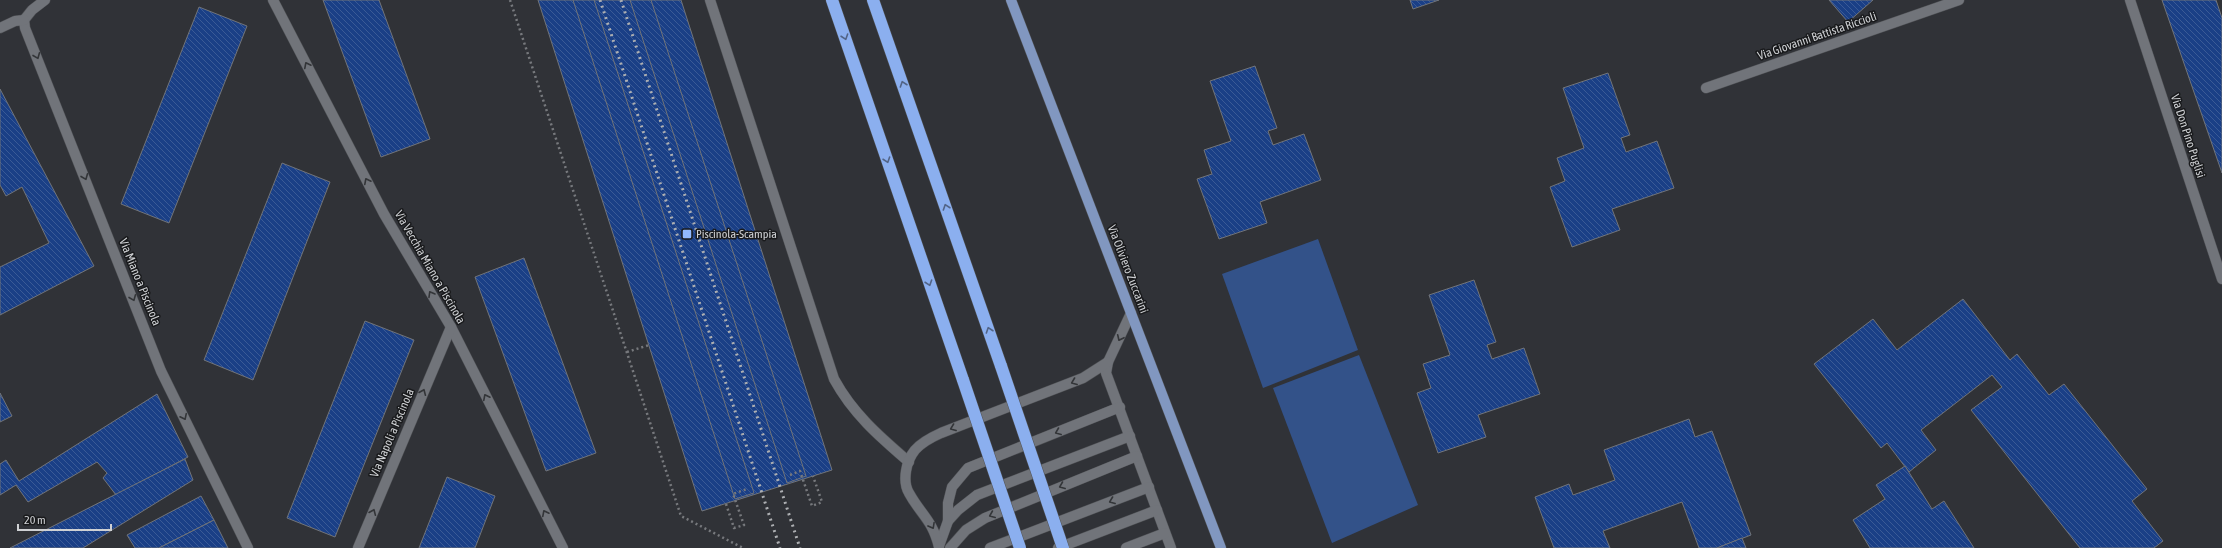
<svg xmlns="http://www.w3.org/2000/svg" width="2222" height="548" font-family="'Asap Condensed',sans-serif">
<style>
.garden{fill:#335289}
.building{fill:url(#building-back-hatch);stroke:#717479}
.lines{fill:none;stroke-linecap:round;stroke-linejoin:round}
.minor-casing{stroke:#4f5155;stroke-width:11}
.major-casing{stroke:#4f5155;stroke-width:11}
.highway-casing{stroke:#4f5155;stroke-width:13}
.path{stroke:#77797d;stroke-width:2.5;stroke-dasharray:2 3;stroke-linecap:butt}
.minor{stroke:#71747a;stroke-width:10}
.major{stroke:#8197c0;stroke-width:10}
.highway{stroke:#8bafef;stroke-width:12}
.rail{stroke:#adafb2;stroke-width:3;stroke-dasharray:2 4;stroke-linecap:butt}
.highway-bridge-casing{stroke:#4f5155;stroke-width:13;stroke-linecap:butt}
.highway-bridge{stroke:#8bafef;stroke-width:12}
.oneway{stroke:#526486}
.oneway2{stroke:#333538}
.poi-dot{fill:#91b8fd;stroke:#191a1c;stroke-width:1.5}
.labels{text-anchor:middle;stroke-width:3;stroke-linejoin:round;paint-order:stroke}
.street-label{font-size:12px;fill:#cfd1d4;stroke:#191a1c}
.poi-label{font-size:12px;fill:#cfd1d4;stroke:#191a1c;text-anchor:start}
</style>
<defs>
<pattern id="building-back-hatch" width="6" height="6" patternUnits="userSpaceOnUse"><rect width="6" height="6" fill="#1a3f86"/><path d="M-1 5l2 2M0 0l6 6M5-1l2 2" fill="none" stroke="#3a5a96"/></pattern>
</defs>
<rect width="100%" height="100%" fill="#303237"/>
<g class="garden">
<polygon points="1318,239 1358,350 1263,388 1222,274"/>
<polygon points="1359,355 1418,505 1332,543 1273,388"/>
</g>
<g class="building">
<polygon points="323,0 379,0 430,139 381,157"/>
<polygon points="538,0 681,0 832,470 702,511"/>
<polygon points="573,0 594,0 754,493 735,499"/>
<polygon points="630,0 651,0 806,476 787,483"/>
<polygon points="1410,0 1439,0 1413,9"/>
<polygon points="1829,0 1873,0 1848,22"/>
<polygon points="2162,0 2216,0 2222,18 2222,173"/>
<polygon points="199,7 247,26 169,223 121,204"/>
<polygon points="1255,66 1277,128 1268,131 1273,145 1304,134 1321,180 1260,202 1267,223 1219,239 1197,179 1212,174 1204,150 1231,141 1210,81"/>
<polygon points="1608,73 1630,135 1621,138 1626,152 1657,141 1674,188 1612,209 1620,230 1572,247 1550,187 1565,181 1557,158 1584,148 1563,88"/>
<polygon points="0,89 94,266 0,315 0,267 49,243 22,187 6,196 0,185"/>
<polygon points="282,163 330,182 253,380 204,360"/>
<polygon points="524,258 596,453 546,471 475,277"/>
<polygon points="1474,280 1496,342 1487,345 1492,359 1524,348 1540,394 1478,415 1486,437 1438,453 1417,393 1431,388 1423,364 1450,355 1429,295"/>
<polygon points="1963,299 2010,360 2017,354 2049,395 2064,384 2147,489 2132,501 2163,541 2154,548 2080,548 1971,410 2002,387 1992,375 1921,430 1936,450 1909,472 1887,443 1881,448 1814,364 1873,319 1897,350"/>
<polygon points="365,321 414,340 335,537 287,518"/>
<polygon points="0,393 12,416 0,422"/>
<polygon points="157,394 188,457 116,495 103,478 107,473 97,462 28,502 16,485 0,495 0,464 6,460 19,481"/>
<polygon points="1689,419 1695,437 1712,431 1751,535 1717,548 1699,548 1682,502 1603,531 1610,548 1554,548 1535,497 1569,484 1573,495 1615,480 1604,450"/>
<polygon points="185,459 193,480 83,548 10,548"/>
<polygon points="1905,466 1932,509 1944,501 1974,548 1870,548 1853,520 1885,499 1876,485"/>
<polygon points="447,477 495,496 475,548 419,548"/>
<polygon points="201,496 214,520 159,548 135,548 127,535"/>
<polygon points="214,520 228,548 159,548"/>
<polygon points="1742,538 1746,548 1717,548"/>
</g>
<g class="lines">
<g class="minor-casing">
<g id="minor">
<polyline points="273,0 384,214 451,327 563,548"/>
<path d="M710,0L834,379C853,414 880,437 909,462"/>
<polyline points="2130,0 2222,279"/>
<polyline points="24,20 25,28 161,371 248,548"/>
<polyline points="24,20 32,10 45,0"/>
<polyline points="0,28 15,21 24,20"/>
<polyline points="1706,88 1959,0"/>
<polyline points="1131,313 1108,362 1106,373 1171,548"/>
<polyline points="948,521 958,510 977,495 1130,436"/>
<polyline points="939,546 948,521 948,503 952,487 968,468 1120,407"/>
<path d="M939,547C932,519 921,515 909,493C902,481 906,461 915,450C922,442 932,437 941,433L1083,378L1108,362"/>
<polyline points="358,548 451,327"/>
<polyline points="950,548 966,530 985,518 1137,456"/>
<polyline points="990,548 1149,487"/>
<polyline points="1058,548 1157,510"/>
<polyline points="1126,548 1165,533"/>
</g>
</g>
<g class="major-casing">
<polyline id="major" points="1011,0 1221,548"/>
</g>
<g class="highway-casing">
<g id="highway">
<polyline points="832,0 963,380"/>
<polyline points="873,0 1001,366"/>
</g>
</g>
<g class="path">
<polyline points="510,0 681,516 743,548"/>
<polyline points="627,352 649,345"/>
<polyline points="790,475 800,471 812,506 822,502 813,476"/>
<polyline points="726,504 734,528 744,525 733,494 747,489"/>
</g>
<use href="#minor" class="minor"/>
<use href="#major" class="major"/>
<use href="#highway" class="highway"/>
<g class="rail">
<polyline points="600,0 780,548"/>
<polyline points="621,0 800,548"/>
</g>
<g class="highway-bridge-casing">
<g id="highway-bridge">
<polyline points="1001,366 1063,548"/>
<polyline points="963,380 1020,548"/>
</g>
</g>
<use href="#highway-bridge" class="highway-bridge"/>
</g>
<defs><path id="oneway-chevron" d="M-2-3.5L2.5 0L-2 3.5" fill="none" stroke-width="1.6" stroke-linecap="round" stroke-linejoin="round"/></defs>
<g class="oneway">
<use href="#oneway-chevron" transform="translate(845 37) rotate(71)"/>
<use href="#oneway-chevron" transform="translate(903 84) rotate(-109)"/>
<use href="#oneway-chevron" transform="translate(887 160) rotate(71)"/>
<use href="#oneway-chevron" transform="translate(946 207) rotate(-109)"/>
<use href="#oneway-chevron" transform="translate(929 283) rotate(71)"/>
<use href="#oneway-chevron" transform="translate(989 330) rotate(-109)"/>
</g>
<g class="oneway2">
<use href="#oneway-chevron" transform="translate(37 56) rotate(68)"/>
<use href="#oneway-chevron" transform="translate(307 65) rotate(-117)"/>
<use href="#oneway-chevron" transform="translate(85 177) rotate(68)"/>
<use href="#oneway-chevron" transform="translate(367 181) rotate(-117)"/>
<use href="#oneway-chevron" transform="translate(431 294) rotate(-120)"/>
<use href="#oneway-chevron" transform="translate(133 298) rotate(68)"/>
<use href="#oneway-chevron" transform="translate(1120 338) rotate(115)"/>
<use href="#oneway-chevron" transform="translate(1074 382) rotate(159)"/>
<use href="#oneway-chevron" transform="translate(423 392) rotate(-67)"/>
<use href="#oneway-chevron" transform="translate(486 397) rotate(-117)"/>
<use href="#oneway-chevron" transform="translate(184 417) rotate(64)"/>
<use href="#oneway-chevron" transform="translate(953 428) rotate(159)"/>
<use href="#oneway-chevron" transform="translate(1058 432) rotate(158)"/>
<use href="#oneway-chevron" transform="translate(1062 486) rotate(158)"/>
<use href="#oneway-chevron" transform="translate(1112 501) rotate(159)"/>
<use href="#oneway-chevron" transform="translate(373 512) rotate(-67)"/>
<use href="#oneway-chevron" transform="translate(545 513) rotate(-117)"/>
<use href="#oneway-chevron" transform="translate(992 515) rotate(157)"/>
<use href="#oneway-chevron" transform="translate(932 526) rotate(61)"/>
</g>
<rect class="poi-dot" x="682" y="229" width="10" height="10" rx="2"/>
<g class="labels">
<g class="street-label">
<text transform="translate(1817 36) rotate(-19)" y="4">Via Giovanni Battista Riccioli</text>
<text transform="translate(2188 136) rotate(72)" y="4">Via Don Pino Puglisi</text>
<text transform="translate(430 267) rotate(60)" y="4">Via Vecchia Miano a Piscinola</text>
<text transform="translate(1128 269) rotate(69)" y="4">Via Oliviero Zuccarini</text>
<text transform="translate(140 282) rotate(68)" y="4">Via Miano a Piscinola</text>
<text transform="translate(392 433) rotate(-67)" y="4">Via Napoli a Piscinola</text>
</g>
<g class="poi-label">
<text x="696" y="238">Piscinola-Scampia</text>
</g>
</g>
<path d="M18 524v6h93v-6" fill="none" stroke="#cfd1d4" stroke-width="2"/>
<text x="24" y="524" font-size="12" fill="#cfd1d4" stroke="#191a1c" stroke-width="3" paint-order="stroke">20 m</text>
</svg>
